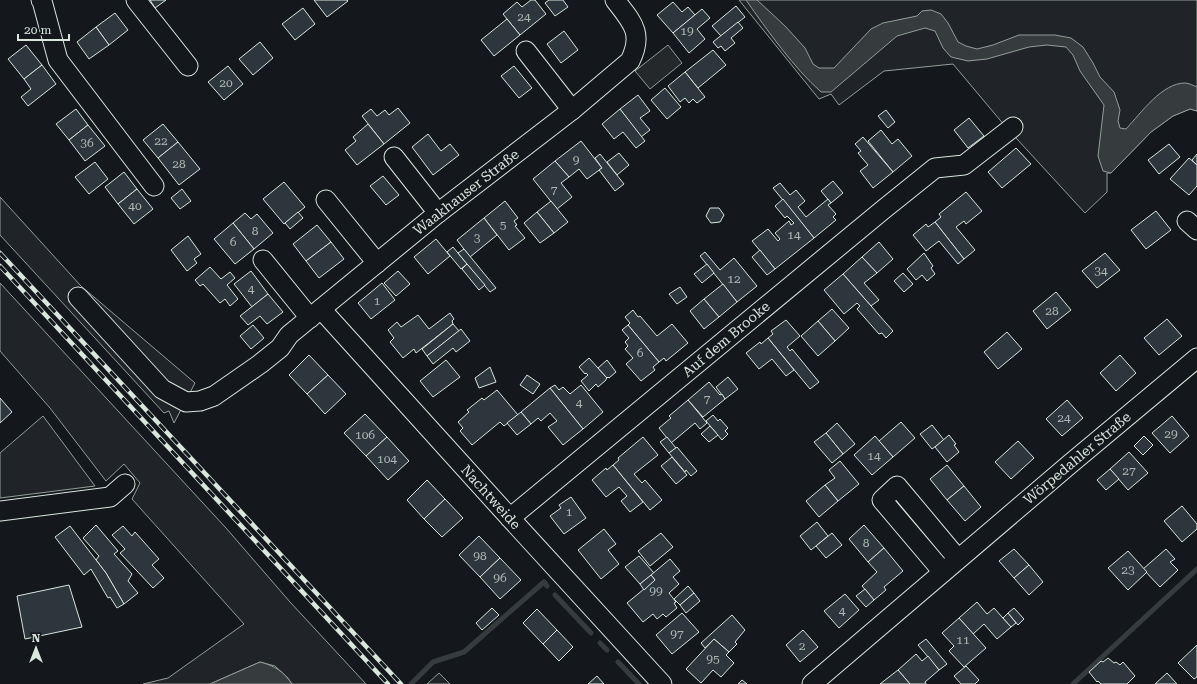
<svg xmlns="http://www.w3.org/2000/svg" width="1197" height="684" font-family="'Roboto Serif',serif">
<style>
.green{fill:#202428;stroke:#939e99}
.parking{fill:#24282b;stroke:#939e99}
.water{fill:#363b3e;stroke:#939e99}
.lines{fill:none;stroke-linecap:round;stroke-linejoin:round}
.stream{stroke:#363b3e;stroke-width:5}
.building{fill:#2c363c;stroke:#d8e6dc}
.minor-casing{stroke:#d8e6dc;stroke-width:21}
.minor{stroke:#14181c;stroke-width:19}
.rail-casing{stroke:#d8e6dc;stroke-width:4.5}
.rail{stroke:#14181c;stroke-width:3;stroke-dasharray:9;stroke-linecap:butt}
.labels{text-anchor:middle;stroke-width:3;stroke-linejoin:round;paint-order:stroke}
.number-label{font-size:12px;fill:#adbab4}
.street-label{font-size:14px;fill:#d8e6dc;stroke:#14181c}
</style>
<rect width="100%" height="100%" fill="#14181c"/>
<g class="green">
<polygon points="739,0 1197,0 1197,111 1190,109 1173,116 1151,132 1111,173 1107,173 1107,192 1085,213 1005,126 953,64 884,71 839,105 831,94 819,99"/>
<polygon points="0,197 81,286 195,383 174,423 169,411 164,413 0,235"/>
<polygon points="0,283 226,528 290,602 366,684 292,684 288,678 275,666 260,662 210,684 143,684 168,678 244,624 132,499 140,483 124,464 106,481 50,408 0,351"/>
<polygon points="43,416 95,486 0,498 0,453"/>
<polygon points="901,502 939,548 934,553 896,507"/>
<polygon points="439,673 450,684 427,684"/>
</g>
<polygon class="parking" points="668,45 682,63 650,89 635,71"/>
<g class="water">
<path d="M746,0H757L785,26L805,48L813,64L819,68H834L871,29L883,23L917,16L922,11L931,10L941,14L948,23L958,42L966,46L977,49L993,45L1019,35H1055L1071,38L1083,47L1093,63L1100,77L1114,92L1120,110L1118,121L1120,128L1126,129C1141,113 1162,83 1185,83C1189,83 1194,86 1197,87V111L1190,109L1173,116L1151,132L1111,173L1103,171L1098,156L1104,105L1080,71L1073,55L1066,47L1047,45L1029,47L987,59L968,61L951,57L943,48L935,31L925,28L897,36L831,92H821C794,68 767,30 746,0Z"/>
<path d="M260,662C275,666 283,671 292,684H210Z"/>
</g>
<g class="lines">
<g class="stream">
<polyline points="555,595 591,633"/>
<polyline points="600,643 607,650"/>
<polyline points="618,662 639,684"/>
<polyline points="411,684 433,662 464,652 544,582 547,586"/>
<polyline points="1073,684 1197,569"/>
</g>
</g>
<g class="building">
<polygon points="150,0 166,0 155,8"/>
<polygon points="314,0 347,0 348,1 327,17"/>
<polygon points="531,0 535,0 546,14 520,35 503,14 517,2 522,7"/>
<polygon points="549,0 563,0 568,7 555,16 545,3"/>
<polygon points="673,2 682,12 688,7 695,15 673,33 657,15"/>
<polygon points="736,6 745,17 721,36 712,26"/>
<polygon points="303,8 315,24 295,40 282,24"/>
<polygon points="702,9 710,18 697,29 705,39 689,53 673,33"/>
<polygon points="115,13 128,30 109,45 96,27"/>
<polygon points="507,19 520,35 494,56 481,40"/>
<polygon points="738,22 743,28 731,38 735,43 725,51 721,46 718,48 713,42"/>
<polygon points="96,27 109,45 89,59 77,42"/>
<polygon points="564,31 578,50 561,63 547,44"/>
<polygon points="260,42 273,58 253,75 239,59"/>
<polygon points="26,45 42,65 24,79 8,59"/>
<polygon points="713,50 726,65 698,88 685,72"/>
<polygon points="42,65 56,84 28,106 21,97 31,89 24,79"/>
<polygon points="228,66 243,84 224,100 208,82"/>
<polygon points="514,66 532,88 519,98 501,76"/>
<polygon points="685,72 705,97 697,103 693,99 689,103 685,98 680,102 668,86"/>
<polygon points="665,88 681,107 667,119 651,100"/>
<polygon points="638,95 650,111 640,118 650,130 641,137 620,109"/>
<polygon points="398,108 410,123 384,144 362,116 371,109 377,116 385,110 389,115"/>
<polygon points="76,109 88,125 69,140 56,124"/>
<polygon points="620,109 645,141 636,148 623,132 614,139 602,124"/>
<polygon points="886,110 895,122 888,128 878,116"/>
<polygon points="969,118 984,136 968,148 954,130"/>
<polygon points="163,124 178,142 158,158 143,140"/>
<polygon points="368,124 384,144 357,165 345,150 356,141 353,137"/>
<polygon points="88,125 105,146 85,161 69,140"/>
<polygon points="881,130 892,144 898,139 912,156 893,172 868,141"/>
<polygon points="428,134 441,151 450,144 459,155 433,175 412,147"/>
<polygon points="863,137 893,172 873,188 860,171 868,165 858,153 861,151 855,144"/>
<polygon points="581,141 602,168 587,179 579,169 569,177 555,161"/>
<polygon points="178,142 200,169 179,185 158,158"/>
<polygon points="1169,144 1180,157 1159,174 1148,160"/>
<polygon points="1016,148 1031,164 1002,188 988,172"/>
<polygon points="619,153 629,165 617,175 607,162"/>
<polygon points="600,154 624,184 615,191 599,170 602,168 595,158"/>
<polygon points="1197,154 1197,165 1192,160"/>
<polygon points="1189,158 1197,165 1197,186 1189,195 1170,179"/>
<polygon points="555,161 569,177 561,183 572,197 557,209 533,179"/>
<polygon points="95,162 108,179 89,194 75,177"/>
<polygon points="124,172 137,189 118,204 105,187"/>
<polygon points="383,176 399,195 386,205 370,186"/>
<polygon points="833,181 843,193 831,203 821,191"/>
<polygon points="284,182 305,207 284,224 263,199"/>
<polygon points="780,183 790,195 796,190 805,201 798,207 806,217 828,199 831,203 828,205 836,214 833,217 836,220 814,238 773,188"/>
<polygon points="137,189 153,209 134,224 118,204"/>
<polygon points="182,189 191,201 180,209 171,198"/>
<polygon points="966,192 982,211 966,224 964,221 956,227 975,250 964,259 935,222 941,217 939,214"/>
<polygon points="783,199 814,238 775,269 752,241 768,229 778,241 780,239 775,233 789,221 791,225 794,223 787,216 785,218 775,206"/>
<polygon points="505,201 518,218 514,221 517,225 515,226 525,238 509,250 484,218"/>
<polygon points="551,201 568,222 554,233 537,212"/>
<polygon points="710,208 719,208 724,215 720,222 711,223 706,216"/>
<polygon points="1156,211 1171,230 1146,249 1131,230"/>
<polygon points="298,212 303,218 290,229 285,223"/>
<polygon points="537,212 554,233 540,243 524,223"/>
<polygon points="245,213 251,219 257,214 273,233 254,249 233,223"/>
<polygon points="484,218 497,235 470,257 457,240"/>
<polygon points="935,222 964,259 958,264 939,241 926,251 913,235 926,224 928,227"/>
<polygon points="233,223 254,249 235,264 214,239"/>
<polygon points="317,225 331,242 306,261 293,244"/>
<polygon points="188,236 201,254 194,259 197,263 187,271 171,250"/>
<polygon points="436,239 450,256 428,274 414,257"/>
<polygon points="331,242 344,259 319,278 306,261"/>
<polygon points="879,242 893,259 877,273 862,257"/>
<polygon points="453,247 467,264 461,269 447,252"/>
<polygon points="464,249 496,288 490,292 458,253"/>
<polygon points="760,250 775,269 767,275 752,257"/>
<polygon points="705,252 720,270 734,258 757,286 737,302 700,256"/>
<polygon points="924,253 933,266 931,268 935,274 927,281 922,275 916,280 907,269"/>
<polygon points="1105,253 1120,270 1097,288 1082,271"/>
<polygon points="862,257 877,273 864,283 879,300 871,306 843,274"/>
<polygon points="467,264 485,285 479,290 462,269"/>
<polygon points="707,264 714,273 702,283 694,274"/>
<polygon points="210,267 221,279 230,272 235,278 227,285 238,299 230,306 225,299 220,303 203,284 200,286 195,280"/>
<polygon points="251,271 268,294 252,307 234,284"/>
<polygon points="398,271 410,284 396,296 384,283"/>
<polygon points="903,273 913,284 904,292 894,281"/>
<polygon points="843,274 893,331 886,338 882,333 879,334 857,309 860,306 857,303 844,314 824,290"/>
<polygon points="382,283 395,300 371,319 358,303"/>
<polygon points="723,284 737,302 719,317 704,299"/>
<polygon points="680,287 687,297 677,304 669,294"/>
<polygon points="1056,292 1071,310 1047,329 1033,311"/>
<polygon points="268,294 283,312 267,324 260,316 248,325 240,316"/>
<polygon points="704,299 719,317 704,329 690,311"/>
<polygon points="832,309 849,328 835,341 818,321"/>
<polygon points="633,310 638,317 640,316 657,336 672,324 688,343 666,361 664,358 659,362 628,325 630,323 625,317"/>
<polygon points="450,313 454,319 452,321 453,324 416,353 414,349 403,358 390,342 394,338 388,330 397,322 401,327 418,315 429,329"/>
<polygon points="1167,319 1182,336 1159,355 1144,338"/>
<polygon points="786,320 800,336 787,347 790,351 792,349 819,382 810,389 768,338 773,334 771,331"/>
<polygon points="818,321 835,341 818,356 801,336"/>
<polygon points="453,324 459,331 427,356 422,349"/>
<polygon points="253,325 264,338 251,349 240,336"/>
<polygon points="628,325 659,362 653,367 655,370 641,381 626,364 633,358 625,349 628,346 625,342 629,338 622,330"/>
<polygon points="461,329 470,341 456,352 453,348 433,364 427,356"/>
<polygon points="1007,332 1022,349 998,369 984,352"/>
<polygon points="768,338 794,370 786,376 772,359 759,369 746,353 760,342 761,344"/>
<polygon points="309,355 328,375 307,394 289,375"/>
<polygon points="1120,355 1136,373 1116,391 1100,373"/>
<polygon points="589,358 607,378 606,379 606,380 598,387 596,384 589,391 581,381 588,375 586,373 585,374 579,367"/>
<polygon points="446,360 460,377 433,397 420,381"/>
<polygon points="607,360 616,372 609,378 608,377 607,378 598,368"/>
<polygon points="490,367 496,382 479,388 475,378"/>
<polygon points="328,375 346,394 325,414 307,394"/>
<polygon points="527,375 540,384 533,394 520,385"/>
<polygon points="728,377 738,389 725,399 716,387"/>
<polygon points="709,382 720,395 722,394 725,399 703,417 688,400"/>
<polygon points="555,385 559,390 563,387 570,394 581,385 603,412 583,429 550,388"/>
<polygon points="550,388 583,429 563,445 548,427 557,421 550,413 541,421 538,418 531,424 521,412"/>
<polygon points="497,390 518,415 504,426 500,422 472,445 460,431 463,428 458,422 469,412 467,410 482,398 484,400"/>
<polygon points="0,398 12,412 0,423"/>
<polygon points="688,400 707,423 700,429 695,423 671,443 659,428 671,418 669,416"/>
<polygon points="1067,400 1083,418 1062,436 1046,419"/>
<polygon points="521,412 531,424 517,435 507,423"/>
<polygon points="365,414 387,437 366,456 344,433"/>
<polygon points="713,415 718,421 720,419 728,428 725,431 728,434 722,440 706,421"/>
<polygon points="1172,416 1189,436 1170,453 1152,433"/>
<polygon points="901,422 915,438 893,457 879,441"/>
<polygon points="837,423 855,444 843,454 826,433"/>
<polygon points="932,425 944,440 932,449 920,434"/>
<polygon points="710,426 718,435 709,442 701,434"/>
<polygon points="826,433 843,454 832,463 814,442"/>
<polygon points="949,435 956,444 954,445 959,452 947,462 935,447"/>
<polygon points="875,436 893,457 872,475 854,455"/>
<polygon points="1144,436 1153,445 1143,455 1134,446"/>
<polygon points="387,437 409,461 388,480 366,456"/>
<polygon points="643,437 658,455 634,474 642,483 645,480 662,500 650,510 613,465 619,460 618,458"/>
<polygon points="667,437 676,448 669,453 660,442"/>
<polygon points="1018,441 1034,458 1011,479 995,462"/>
<polygon points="677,447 697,471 691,476 686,470 685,472 669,453"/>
<polygon points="1129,452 1148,473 1128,490 1110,469"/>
<polygon points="672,457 687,475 676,484 661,466"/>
<polygon points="840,461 859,484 838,501 825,485 835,478 829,470"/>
<polygon points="613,465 643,502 630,512 621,501 627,496 619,487 606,497 592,480 606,468 607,470"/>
<polygon points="947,465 964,486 947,500 930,479"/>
<polygon points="1110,469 1119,479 1106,490 1097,480"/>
<polygon points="427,480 445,499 424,519 407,500"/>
<polygon points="825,485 838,501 819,517 806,501"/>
<polygon points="964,486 981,507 965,521 947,500"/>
<polygon points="571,497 586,518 564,534 550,516 561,508 559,505"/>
<polygon points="445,499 463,518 442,537 424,519"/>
<polygon points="1182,506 1197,524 1197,529 1182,542 1164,521"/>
<polygon points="817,522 828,536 811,550 800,536"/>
<polygon points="96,525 118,551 114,554 132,574 128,581 138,593 124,604 106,573 96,560 99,556 83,538"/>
<polygon points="864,525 884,548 868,562 849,539"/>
<polygon points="70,526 106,573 124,604 117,608 110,597 108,598 91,569 84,575 55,537"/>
<polygon points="123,526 132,536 135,532 159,559 152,565 164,578 153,588 120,553 125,549 112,535"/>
<polygon points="604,529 616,544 608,550 619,564 601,579 578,550"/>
<polygon points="661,533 673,547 650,566 638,551"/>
<polygon points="832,533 842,545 826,558 816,546"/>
<polygon points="479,536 500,558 480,577 459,555"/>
<polygon points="884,548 903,571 884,587 886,590 874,600 862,586 877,572 868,562"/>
<polygon points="1014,549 1029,565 1014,578 999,561"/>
<polygon points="1166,549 1175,559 1170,562 1178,570 1160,587 1143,569"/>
<polygon points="1128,551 1147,572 1128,590 1108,568"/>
<polygon points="639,556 654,573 640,584 625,567"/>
<polygon points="500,558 521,580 500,599 480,577"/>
<polygon points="670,559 680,571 673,577 679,584 669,593 676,602 674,603 677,608 666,617 663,614 657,619 653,614 643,622 627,603 655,580 651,575"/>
<polygon points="1029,565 1043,582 1029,595 1014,578"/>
<polygon points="651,575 655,580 644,590 640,584"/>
<polygon points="69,585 82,627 25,639 17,596"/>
<polygon points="688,586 694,593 680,605 674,599"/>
<polygon points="865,589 874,600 866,607 856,596"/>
<polygon points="694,593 700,601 686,613 680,605"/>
<polygon points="845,594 859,610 839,628 824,611"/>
<polygon points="977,602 987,614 994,608 1011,627 997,639 984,624 973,634 959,618"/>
<polygon points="492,608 499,615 482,630 476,623"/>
<polygon points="1014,608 1024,619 1018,625 1008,613"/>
<polygon points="537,609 557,630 543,644 523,623"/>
<polygon points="682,613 699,632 672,654 656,635"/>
<polygon points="1008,613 1016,623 1011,627 1003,618"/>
<polygon points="732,615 745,630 735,642 737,644 729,652 714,639 705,648 701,643"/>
<polygon points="959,618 986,648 964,667 949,651 954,646 942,633"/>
<polygon points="557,630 573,647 559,661 543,644"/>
<polygon points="803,630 818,647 800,662 786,645"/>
<polygon points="714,639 729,652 726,655 734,663 721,677 713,670 701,683 686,669"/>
<polygon points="926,639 947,664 939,670 918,645"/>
<polygon points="1197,645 1197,677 1194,679 1178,663"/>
<polygon points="916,654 922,661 928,656 939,670 925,682 926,684 910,684 898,670"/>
<polygon points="1108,658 1114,663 1116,662 1120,665 1123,662 1135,676 1127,684 1101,684 1098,681 1097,682 1089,672 1101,661 1103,662"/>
<polygon points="966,666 979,680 975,684 961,684 954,676"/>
<polygon points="898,670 910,684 880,684"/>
<polygon points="1167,673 1177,684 1155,684"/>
<polygon points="597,676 604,684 588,684"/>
<polygon points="742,680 747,684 738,684"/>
</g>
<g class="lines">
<g class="minor-casing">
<g id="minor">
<polyline points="41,0 42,1 58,60 154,186"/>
<polyline points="136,0 188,66"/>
<polyline points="526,51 572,110"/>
<polyline points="394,157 438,213"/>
<polyline points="326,200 377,263"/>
<polyline points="1187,221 1197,230"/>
<polyline points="263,260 310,318"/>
<path d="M78,297L162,389L186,402L200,401L214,396L260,364L280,348L289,335L438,213L572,110L630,61C644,33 632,22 615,0"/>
<polyline points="321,309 510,518 662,684"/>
<polyline points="0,511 110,497 125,484"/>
<polyline points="510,518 884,209 935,168 964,165 1013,127"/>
<polyline points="943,572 882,500 897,486 958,559"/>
<polyline points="812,684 1070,464 1197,358"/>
</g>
</g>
<use href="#minor" class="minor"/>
<g class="rail-casing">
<g id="rail">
<polyline points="0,253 401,684"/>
<polyline points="0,266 388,684"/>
</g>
</g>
<use href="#rail" class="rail"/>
</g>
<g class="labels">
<g class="number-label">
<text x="524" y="21">24</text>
<text x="687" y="35">19</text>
<text x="226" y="87">20</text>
<text x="161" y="145">22</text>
<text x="87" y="147">36</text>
<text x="576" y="164">9</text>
<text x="179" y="168">28</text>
<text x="554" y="194">7</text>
<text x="135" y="210">40</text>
<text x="503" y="229">5</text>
<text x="255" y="235">8</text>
<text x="794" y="239">14</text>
<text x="477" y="242">3</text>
<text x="233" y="246">6</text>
<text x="1101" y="275">34</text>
<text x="734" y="283">12</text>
<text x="251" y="293">4</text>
<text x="377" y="305">1</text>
<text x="1052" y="315">28</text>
<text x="640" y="357">6</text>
<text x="707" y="403">7</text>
<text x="579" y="407">4</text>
<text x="1064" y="422">24</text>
<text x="1171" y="438">29</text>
<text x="365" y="439">106</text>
<text x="874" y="460">14</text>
<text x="387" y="463">104</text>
<text x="1129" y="475">27</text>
<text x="569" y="516">1</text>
<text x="866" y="547">8</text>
<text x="480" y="560">98</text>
<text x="1128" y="574">23</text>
<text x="500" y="582">96</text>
<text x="656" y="595">99</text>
<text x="842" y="615">4</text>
<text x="677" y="638">97</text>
<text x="963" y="644">11</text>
<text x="802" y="650">2</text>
<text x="713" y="663">95</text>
</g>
<g class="street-label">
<text transform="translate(466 192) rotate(-38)" y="5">Waakhauser Straße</text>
<text transform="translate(726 339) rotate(-40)" y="5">Auf dem Brooke</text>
<text transform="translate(1077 458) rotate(-40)" y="5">Wörpedahler Straße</text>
<text transform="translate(491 497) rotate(48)" y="5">Nachtweide</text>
</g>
</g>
<g transform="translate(36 648)" stroke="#14181c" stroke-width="3" paint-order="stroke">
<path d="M0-3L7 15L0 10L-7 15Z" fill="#d8e6dc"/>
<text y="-6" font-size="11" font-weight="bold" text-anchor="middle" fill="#d8e6dc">N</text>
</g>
<path d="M18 34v6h51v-6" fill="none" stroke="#d8e6dc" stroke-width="2"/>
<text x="24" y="34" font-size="12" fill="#d8e6dc" stroke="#14181c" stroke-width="3" paint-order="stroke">20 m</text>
</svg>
